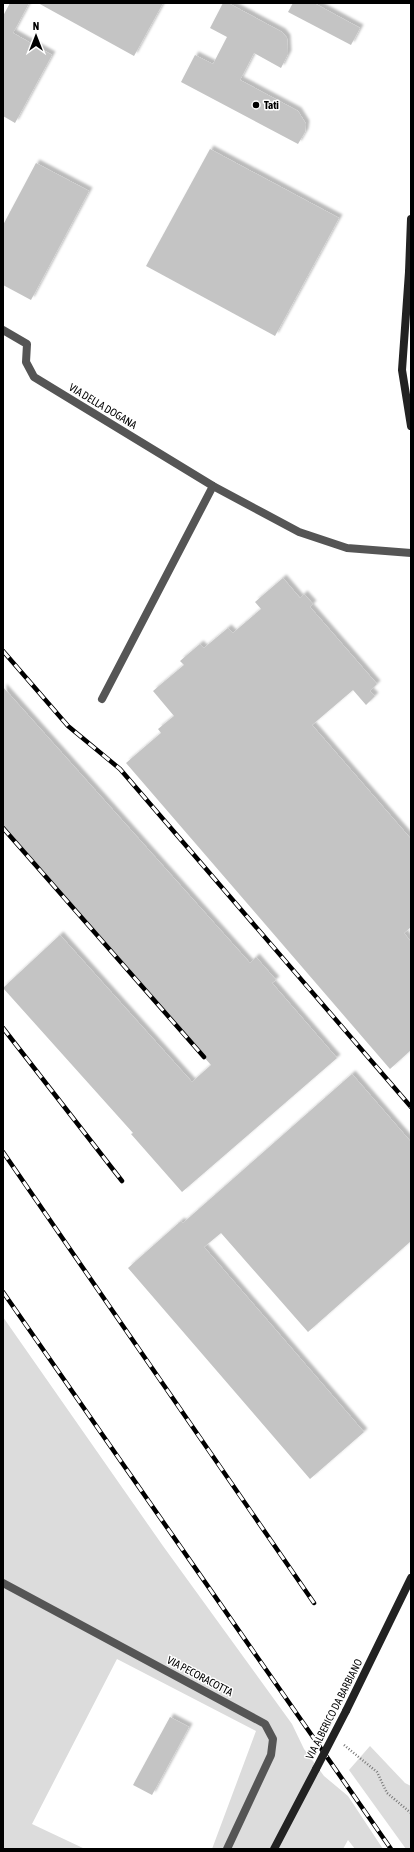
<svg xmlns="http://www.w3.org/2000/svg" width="414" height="1852" font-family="'Asap Condensed',sans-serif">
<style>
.green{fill:#dcdcdc}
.building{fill:#c4c4c4;filter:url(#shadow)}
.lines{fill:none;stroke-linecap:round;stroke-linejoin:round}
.path{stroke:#777;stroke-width:2.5;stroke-dasharray:1 2;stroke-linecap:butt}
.minor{stroke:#555;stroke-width:8}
.secondary{stroke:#222;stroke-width:8}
.rail-casing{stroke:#000;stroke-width:4.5}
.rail{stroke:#fff;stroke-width:3;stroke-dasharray:9;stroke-linecap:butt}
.secondary-bridge{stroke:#222;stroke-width:8}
.poi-dot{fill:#000;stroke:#fff;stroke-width:1.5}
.labels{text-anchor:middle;stroke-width:3;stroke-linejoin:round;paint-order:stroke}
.poi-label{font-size:11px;font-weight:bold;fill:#000;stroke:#fff;text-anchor:start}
.street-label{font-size:11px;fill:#000;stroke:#fff}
</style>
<defs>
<filter id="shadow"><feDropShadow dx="3.5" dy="-3.5" stdDeviation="1" flood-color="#0004"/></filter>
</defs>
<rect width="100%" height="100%" fill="#fff"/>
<g class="green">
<polygon points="3,1317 163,1546 292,1724 304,1749 324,1776 348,1796 383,1849 355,1849 348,1840 343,1849 212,1849 256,1731 117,1659 32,1824 85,1849 3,1849"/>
<polygon points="370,1746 405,1783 411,1786 411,1849 406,1849 349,1770"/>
</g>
<g class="building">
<polygon points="10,3 29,3 13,33 52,55 15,123 3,116 3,16"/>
<polygon points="38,3 163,3 134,56"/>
<polygon points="223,3 228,3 282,32 287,38 288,54 281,68 254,53 240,80 298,111 306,124 305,132 298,144 181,82 195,55 213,64 227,37 210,28"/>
<polygon points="293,3 314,3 360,28 351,45 288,12"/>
<polygon points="210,149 339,218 275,336 146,266"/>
<polygon points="36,163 89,191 31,300 3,285 3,225"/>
<polygon points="283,578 300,598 304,594 313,604 310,607 377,684 370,691 375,696 366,705 353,690 312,725 411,839 411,927 404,933 411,942 411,1050 390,1069 126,763 161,733 158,729 174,716 153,691 184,665 180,661 200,644 204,648 228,628 233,633 261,609 255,602"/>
<polygon points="3,687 250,963 256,957 276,980 272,983 337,1058 182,1192 131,1134 133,1133 3,988 60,935 192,1082 211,1065 3,831"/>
<polygon points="352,1074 411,1142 411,1241 308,1332 221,1233 204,1247 364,1432 310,1479 128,1268 181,1221 183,1223"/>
<polygon points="170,1717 189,1727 152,1795 133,1785"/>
</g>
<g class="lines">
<polyline class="path" points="344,1745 377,1772 387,1793 411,1813"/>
<g class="minor">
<polyline points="3,330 27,344 26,362 34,377 213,486 299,532 347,548 411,553"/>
<polyline points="102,699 213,486"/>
<polyline points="3,1583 265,1724 273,1739 271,1755 227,1849"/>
</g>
<g class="secondary">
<polyline points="411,219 409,272 411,267"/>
<polyline points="409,272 402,370 411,426"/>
<polyline points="346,1711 411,1578"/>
<polyline points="274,1849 316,1769"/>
</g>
<g class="rail-casing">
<g id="rail">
<polyline points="3,651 68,726 120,769 411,1107"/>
<polyline points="3,828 204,1057"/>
<polyline points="3,1028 122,1181"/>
<polyline points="3,1152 314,1603"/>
<polyline points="3,1292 391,1849"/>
</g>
</g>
<use href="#rail" class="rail"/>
<polyline class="secondary-bridge" points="316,1769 346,1711"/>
</g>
<circle class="poi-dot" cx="256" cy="105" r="4"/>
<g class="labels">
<g class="poi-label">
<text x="264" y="109">Tati</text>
</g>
<g class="street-label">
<text transform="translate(103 406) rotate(31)" y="4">VIA DELLA DOGANA</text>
<text transform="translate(200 1676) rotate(28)" y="4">VIA PECORACOTTA</text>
<text transform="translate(334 1709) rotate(-63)" y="4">VIA ALBERICO DA BARBIANO</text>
</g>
</g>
<rect width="414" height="1852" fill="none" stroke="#000000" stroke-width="8"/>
<g transform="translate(36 36)" stroke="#ffffff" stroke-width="3" paint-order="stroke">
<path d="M0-3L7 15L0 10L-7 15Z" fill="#000000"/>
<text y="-6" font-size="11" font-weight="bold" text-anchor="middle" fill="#000000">N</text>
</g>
</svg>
